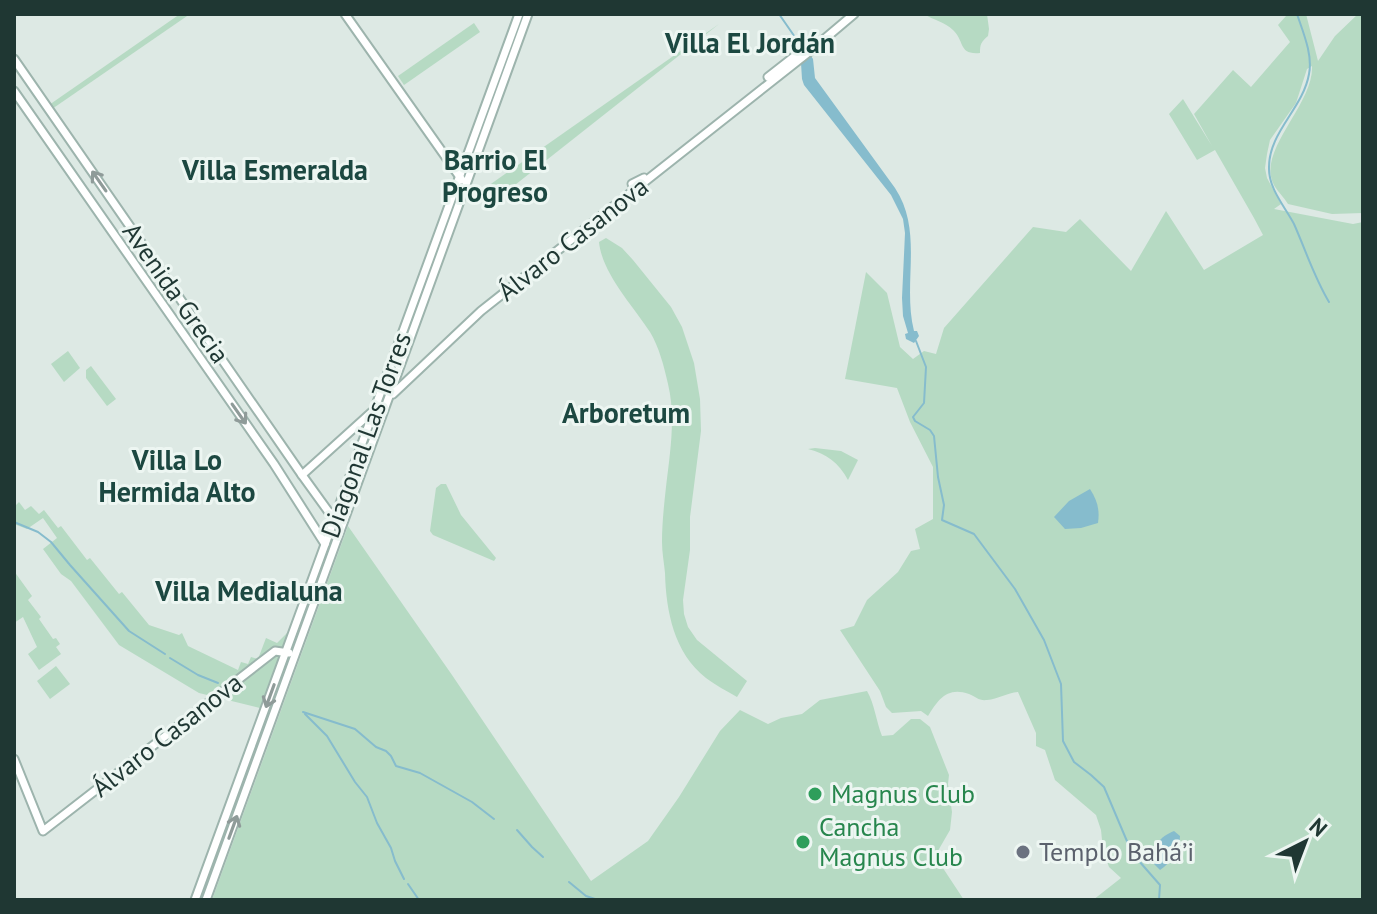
<svg xmlns="http://www.w3.org/2000/svg" width="1377" height="914" font-family="'PT Sans',sans-serif">
<style>
.green{fill:#b6dac3}
.water{fill:#86bccd}
.lines{fill:none;stroke-linecap:round;stroke-linejoin:round}
.stream{stroke:#86bccd;stroke-width:2}
.secondary-casing{stroke:#9db4ad;stroke-width:11}
.secondary{stroke:#fff;stroke-width:7}
.oneway{stroke:#8f9b99}
.leisure-dot{fill:#2e9e5b;stroke:#edf6f2;stroke-width:3}
.worship-dot{fill:#6b7280;stroke:#edf6f2;stroke-width:3}
.labels{text-anchor:middle;stroke-width:6;stroke-linejoin:round;paint-order:stroke}
.street-label{font-size:26px;fill:#1f3733;stroke:#edf6f2}
.leisure-label{font-size:26px;fill:#27864d;stroke:#edf6f2;text-anchor:start}
.worship-label{font-size:26px;fill:#5b616d;stroke:#edf6f2;text-anchor:start}
.neighbourhood-label{font-size:28px;font-weight:bold;fill:#1c4841;stroke:#edf6f2}
</style>
<rect width="100%" height="100%" fill="#dde9e4"/>
<g class="green">
<polygon points="180,14 190,14 52,109 49,105"/>
<path d="M924,14H987L989,29L988,36C981,42 980,44 980,53C958,55 965,41 953,30C945,22 933,20 924,14Z"/>
<path d="M1285,14H1306L1318,61L1335,36L1358,14H1363V213L1332,214L1288,204C1284,197 1276,190 1273,183C1258,149 1314,104 1312,66L1307,69L1296,103L1270,140L1267,154L1265,168L1267,178L1281,204L1274,209L1353,224L1363,222V900H1093L1121,878L1109,867L1103,850L1101,830L1096,815L1055,780L1045,750L1036,746V733L1018,692C1007,693 998,699 987,700C979,701 976,697 969,694C947,686 938,700 928,716L921,711L892,713L886,707L880,691L840,630L854,626L867,600L898,572L911,551L920,549L915,529L933,519V467L910,422L897,388L845,379L866,272L887,293L900,347L913,359L924,351L936,354L944,328L1033,227L1066,232L1080,219L1131,271L1166,211L1204,270L1263,235L1254,218L1215,150L1197,160L1169,114L1183,99L1212,146L1194,114L1233,70L1251,87L1290,42L1278,25L1286,16Z"/>
<polygon points="474,23 480,32 404,85 398,76"/>
<polygon points="719,24 491,204 487,205 478,193"/>
<path d="M606,238L622,248L633,260L671,307L682,327L694,363L700,399L701,431L690,517V550L683,600L684,614L688,627L697,640L747,681L737,697C727,691 715,685 706,678C674,653 666,611 665,573C664,563 662,552 662,542C662,524 664,505 666,487C670,453 676,417 668,384C664,366 659,347 650,332C633,306 602,273 599,242Z"/>
<polygon points="68,351 80,368 64,382 51,364"/>
<polygon points="91,366 116,399 107,406 86,378 86,370"/>
<path d="M815,448L841,451L858,460L848,480C839,463 827,454 808,449Z"/>
<polygon points="441,484 446,484 461,515 496,558 494,561 433,535 430,531 436,488"/>
<polygon points="19,502 25,510 31,506 39,514 44,510 58,528 61,526 87,560 90,558 119,594 122,592 149,625 179,635 182,633 188,646 238,670 241,662 248,664 251,657 258,659 266,638 277,643 288,632 260,708 199,693 119,645 71,581 61,574 43,549 57,538 43,518 27,529 14,524 14,507"/>
<path d="M348,526L452,675L591,881L648,841L679,797L720,731L740,710L768,724L781,718L802,714L820,700L867,691C875,705 876,721 882,736L893,735L911,719H920L930,727L949,775L948,784L952,812L950,830L935,856L964,900H212Z"/>
<polygon points="14,571 32,596 28,600 41,617 39,619 53,639 56,638 60,644 56,647 61,654 39,670 28,654 37,647 23,617 14,623"/>
<polygon points="56,666 70,684 50,699 37,681"/>
</g>
<g class="water">
<path d="M811,56L813,59L815,78L895,188C924,232 902,283 914,331H917L919,336L914,343L906,339L905,334L908,333L903,316L902,298L905,233L903,219L891,195L804,85L802,79L801,63Z"/>
<path d="M1090,489C1097,500 1100,509 1098,523L1081,528L1065,529L1054,517L1069,501Z"/>
<path d="M1174,831L1180,836C1180,849 1171,863 1160,870L1151,861C1151,847 1161,836 1174,831Z"/>
</g>
<g class="lines">
<g class="stream">
<polyline points="779,14 806,53"/>
<path d="M1297,14C1303,32 1313,55 1309,74C1303,109 1268,132 1269,169C1269,189 1285,207 1294,224C1306,251 1314,277 1329,302"/>
<polyline points="916,341 926,367 924,403 913,417 915,421 930,430 934,436 938,477 944,505 942,520 974,534 1015,589 1044,640 1061,684 1063,741 1074,762 1091,775 1104,787 1132,853 1160,885 1159,900"/>
<polyline points="14,522 38,532 51,542 70,565 129,631 165,654"/>
<polyline points="170,658 198,675 218,683"/>
<polyline points="303,712 355,729 376,747 386,751 391,756 396,766 420,773 472,802 494,819"/>
<polyline points="305,714 327,736 355,782 367,797 377,823 391,848 395,861 404,879"/>
<polyline points="517,830 532,847 543,857"/>
<polyline points="569,882 586,896 598,900"/>
<polyline points="408,884 419,900"/>
</g>
<g class="secondary-casing">
<g id="secondary">
<polyline points="345,14 462,180"/>
<polyline points="14,59 302,475 328,511 337,518"/>
<polyline points="768,77 800,52 802,57"/>
<polyline points="14,91 274,464 325,544"/>
<polyline points="632,184 644,178"/>
<polyline points="393,394 481,311 809,52 854,14"/>
<polyline points="302,475 374,410"/>
<polyline points="14,759 43,831 275,651 289,653"/>
<polyline points="195,900 519,14"/>
<polyline points="206,900 528,14"/>
</g>
</g>
<use href="#secondary" class="secondary"/>
</g>
<defs><path id="oneway-shaft" d="M-6 0H5M1.5-3L5.5 0L1.5 3" fill="none" stroke-width="1.6" stroke-linecap="round" stroke-linejoin="round" transform="scale(2)"/></defs>
<g class="oneway">
<use href="#oneway-shaft" transform="translate(99 181) rotate(-125)"/>
<use href="#oneway-shaft" transform="translate(239 414) rotate(55)"/>
<use href="#oneway-shaft" transform="translate(270 696) rotate(110)"/>
<use href="#oneway-shaft" transform="translate(233 827) rotate(-70)"/>
</g>
<g class="leisure-dot">
<circle cx="815" cy="794" r="8"/>
<circle cx="803" cy="842" r="8"/>
</g>
<circle class="worship-dot" cx="1023" cy="852" r="8"/>
<g class="labels">
<g class="street-label">
<text transform="translate(573 239) rotate(-38)" y="9">Álvaro Casanova</text>
<text transform="translate(176 293) rotate(55)" y="9">Avenida Grecia</text>
<text transform="translate(366 435) rotate(-70)" y="9">Diagonal Las Torres</text>
<text transform="translate(167 735) rotate(-38)" y="9">Álvaro Casanova</text>
</g>
<g class="leisure-label">
<text x="831" y="803">Magnus Club</text>
<text x="819" y="836">Cancha<tspan x="819" dy="30">Magnus Club</tspan></text>
</g>
<g class="worship-label">
<text x="1039" y="861">Templo Bahá’i</text>
</g>
<g class="neighbourhood-label">
<text x="750" y="53">Villa El Jordán</text>
<text x="495" y="170">Barrio El<tspan x="495" dy="32">Progreso</tspan></text>
<text x="275" y="180">Villa Esmeralda</text>
<text x="626" y="423">Arboretum</text>
<text x="177" y="470">Villa Lo<tspan x="177" dy="32">Hermida Alto</tspan></text>
<text x="249" y="601">Villa Medialuna</text>
</g>
</g>
<rect width="1377" height="914" fill="none" stroke="#1f3733" stroke-width="32"/>
<g transform="translate(1305 842) rotate(42)" stroke="#edf6f2" stroke-width="6" paint-order="stroke">
<path d="M0-6L14 30L0 20L-14 30Z" fill="#1f3733"/>
<text y="-12" font-size="22" font-weight="bold" text-anchor="middle" fill="#1f3733">N</text>
</g>
</svg>
